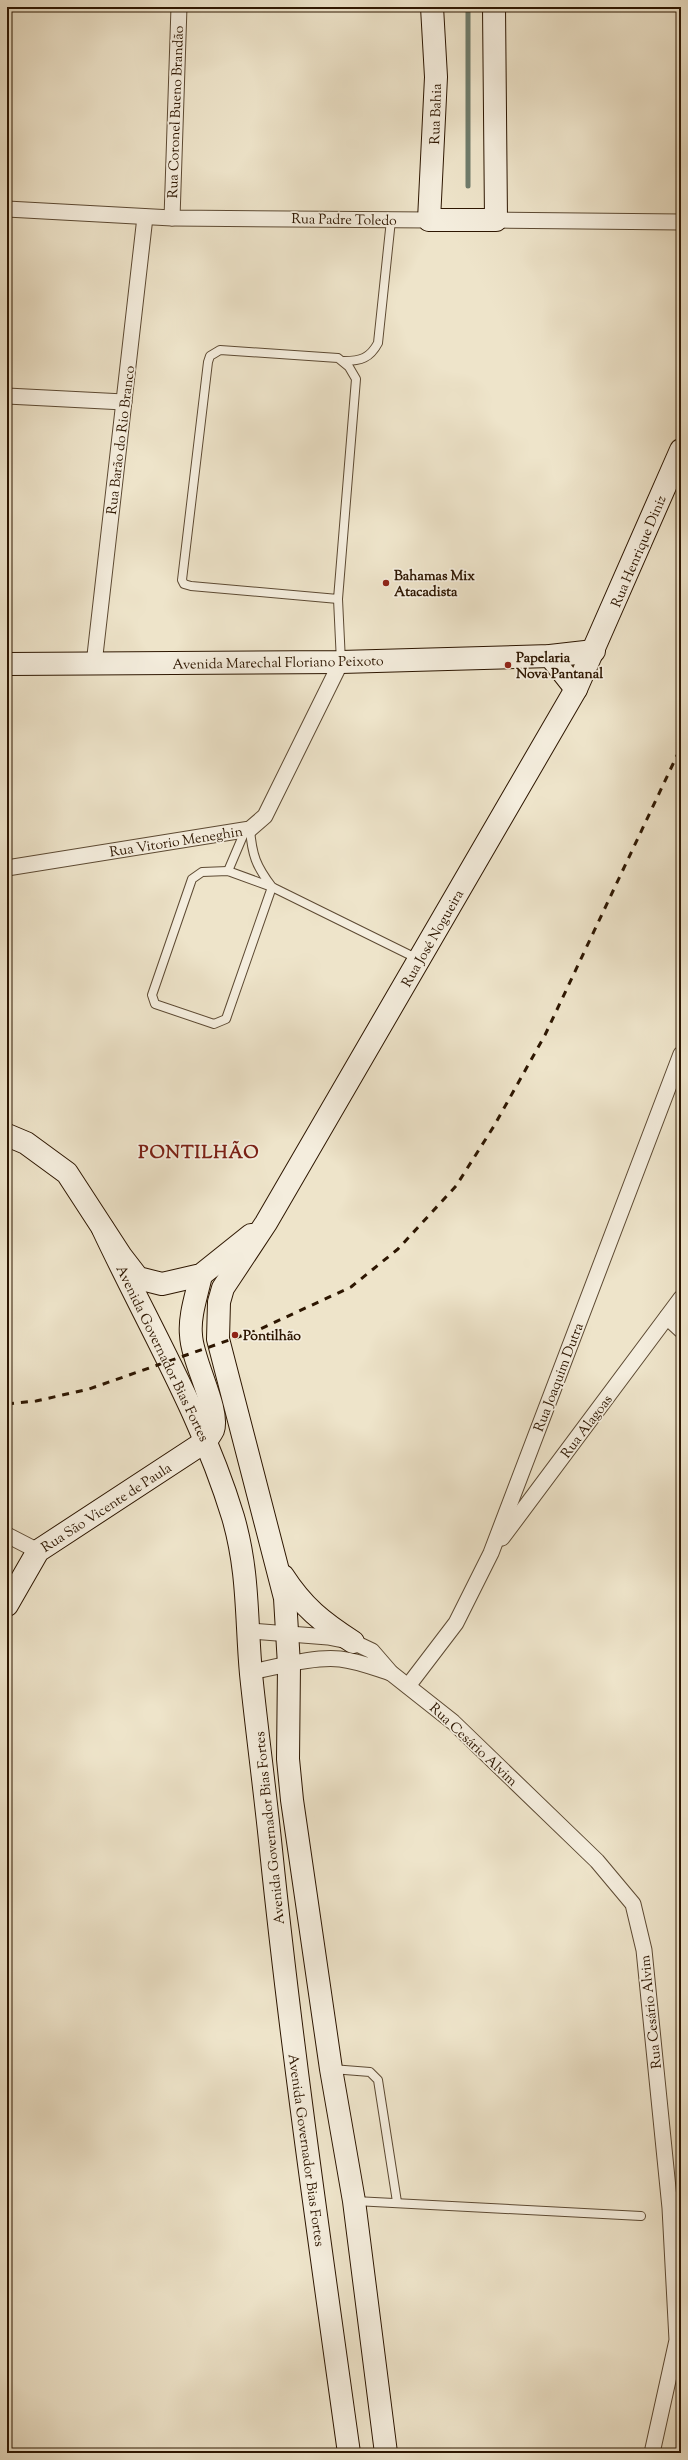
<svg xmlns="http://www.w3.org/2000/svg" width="688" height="2460" font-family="'Sorts Mill Goudy',serif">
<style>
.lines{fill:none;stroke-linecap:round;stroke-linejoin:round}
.stream{stroke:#6e7b6b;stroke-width:5}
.lane-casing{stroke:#5d4a33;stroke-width:10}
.street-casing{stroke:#5d4a33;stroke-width:17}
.secondary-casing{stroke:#2d1601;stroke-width:24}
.lane{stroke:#f4eddd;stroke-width:8}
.street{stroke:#f4eddd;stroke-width:15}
.secondary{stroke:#f4eddd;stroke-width:22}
.rail{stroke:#2d1601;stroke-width:3;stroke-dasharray:7 7;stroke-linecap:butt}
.poi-dot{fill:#8f2418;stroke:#f4eddd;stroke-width:1.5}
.labels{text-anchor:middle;stroke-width:3.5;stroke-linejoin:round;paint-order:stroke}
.street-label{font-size:14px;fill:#2d1601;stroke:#f4eddd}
.poi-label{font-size:14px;font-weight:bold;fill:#2d1601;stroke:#f4eddd;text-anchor:start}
.district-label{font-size:18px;font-weight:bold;letter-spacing:1px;fill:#7a1f14;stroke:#f4eddd}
</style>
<rect width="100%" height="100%" fill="#eee4ca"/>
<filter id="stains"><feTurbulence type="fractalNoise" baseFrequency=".005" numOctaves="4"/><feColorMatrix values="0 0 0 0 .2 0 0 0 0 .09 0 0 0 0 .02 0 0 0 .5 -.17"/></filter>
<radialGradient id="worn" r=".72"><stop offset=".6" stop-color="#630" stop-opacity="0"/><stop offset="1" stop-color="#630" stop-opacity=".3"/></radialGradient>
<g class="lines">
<polyline class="stream" points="468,186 468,7"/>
<g class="lane-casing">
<g id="lane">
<polygon points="220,350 338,358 349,367 356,379 338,599 191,586 184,584 182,580 208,362 210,356"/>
<path d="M344,361C361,361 370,358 378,343L391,220"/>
<polyline points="338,599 341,662"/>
<path d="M250,829C252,855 256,866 272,887L418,959"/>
<polygon points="228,871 272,887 226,1019 214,1024 155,1004 152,995 192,879 202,872"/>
<polyline points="228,871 245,831"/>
<polyline points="332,2069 370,2072 378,2080 397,2202"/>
<polyline points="355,2201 641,2216"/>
</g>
</g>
<g class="street-casing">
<g id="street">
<polyline points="7,209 172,218 429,220"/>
<polyline points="172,218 179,7"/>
<polyline points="496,220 681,222"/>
<polyline points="7,396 124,402"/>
<polyline points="94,664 145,217"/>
<polyline points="7,868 250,829 265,816 341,662"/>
<polyline points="667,1317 681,1330"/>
<polyline points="7,1535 38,1551"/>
<polyline points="502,1538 681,1298"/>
<polyline points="250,1631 328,1637 353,1642 372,1651 391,1673 453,1722 597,1861 633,1904 644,1950 670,2208 677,2340 652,2453"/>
<path d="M251,1672C277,1667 314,1656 340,1659C358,1661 375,1668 391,1673"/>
<polyline points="408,1686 456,1623 491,1553 681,1054"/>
</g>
</g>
<g class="secondary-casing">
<g id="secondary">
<polyline points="432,7 436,77 429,220 496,220 494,7"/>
<polyline points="550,656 576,689"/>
<polyline points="7,664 341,662 550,656 594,651"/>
<polyline points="7,1135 26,1143 67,1173 121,1256 138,1278 162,1284 201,1275 251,1235"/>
<path d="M103,1229C148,1325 202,1415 233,1517C249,1572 246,1619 251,1674C257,1732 265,1791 271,1850C292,2052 321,2252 349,2453"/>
<path d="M283,1576C303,1607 322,1622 353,1642"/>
<path d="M7,1605L38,1551L206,1441C208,1438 211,1434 213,1430C220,1410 192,1361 191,1335C189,1316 197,1294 201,1275"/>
<polyline points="386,2453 354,2201 331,2069 292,1800 288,1759 289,1665 285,1598 218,1339 219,1302 223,1288 266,1223 576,689 681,450"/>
</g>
</g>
<use href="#lane" class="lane"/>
<use href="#street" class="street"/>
<use href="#secondary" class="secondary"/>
<polyline class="rail" points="7,1404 36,1401 89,1389 258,1330 351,1287 398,1249 456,1186 494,1126 545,1035 681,747"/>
</g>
<g class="poi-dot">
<circle cx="386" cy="583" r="4"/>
<circle cx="508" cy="665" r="4"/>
<circle cx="235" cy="1335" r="4"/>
</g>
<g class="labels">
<g class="street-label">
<text transform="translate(175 112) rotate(-88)" y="5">Rua Coronel Bueno Brandão</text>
<text transform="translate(435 114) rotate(-88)" y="5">Rua Bahia</text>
<text transform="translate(344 219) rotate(1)" y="5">Rua Padre Toledo</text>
<text transform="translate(120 440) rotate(-83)" y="5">Rua Barão do Rio Branco</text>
<text transform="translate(638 551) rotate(-67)" y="5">Rua Henrique Diniz</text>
<text transform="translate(278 662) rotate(-1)" y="5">Avenida Marechal Floriano Peixoto</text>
<text transform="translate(176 841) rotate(-9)" y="5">Rua Vitorio Meneghin</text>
<text transform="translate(432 938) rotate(-60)" y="5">Rua José Nogueira</text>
<text transform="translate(163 1353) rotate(64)" y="5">Avenida Governador Bias Fortes</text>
<text transform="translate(558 1377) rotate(-69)" y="5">Rua Joaquim Dutra</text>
<text transform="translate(586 1426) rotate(-53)" y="5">Rua Alagoas</text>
<text transform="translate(106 1507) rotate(-33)" y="5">Rua São Vicente de Paula</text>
<text transform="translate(474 1744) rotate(43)" y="5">Rua Cesário Alvim</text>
<text transform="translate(269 1828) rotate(-96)" y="5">Avenida Governador Bias Fortes</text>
<text transform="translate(650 2012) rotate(-96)" y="5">Rua Cesário Alvim</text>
<text transform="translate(307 2150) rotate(82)" y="5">Avenida Governador Bias Fortes</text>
</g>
<g class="poi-label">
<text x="394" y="580">Bahamas Mix<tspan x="394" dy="16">Atacadista</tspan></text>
<text x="516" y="662">Papelaria<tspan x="516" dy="16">Nova Pantanal</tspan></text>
<text x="243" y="1340">Pontilhão</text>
</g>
<g class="district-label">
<text x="199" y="1158">PONTILHÃO</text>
</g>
</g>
<rect width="688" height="2460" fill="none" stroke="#eee4ca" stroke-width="24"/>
<rect x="8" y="8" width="672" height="2444" fill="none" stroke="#2d1601" stroke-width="2"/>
<rect x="12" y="12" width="664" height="2436" fill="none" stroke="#2d1601"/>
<rect width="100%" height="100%" filter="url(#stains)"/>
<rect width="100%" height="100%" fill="url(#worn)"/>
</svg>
